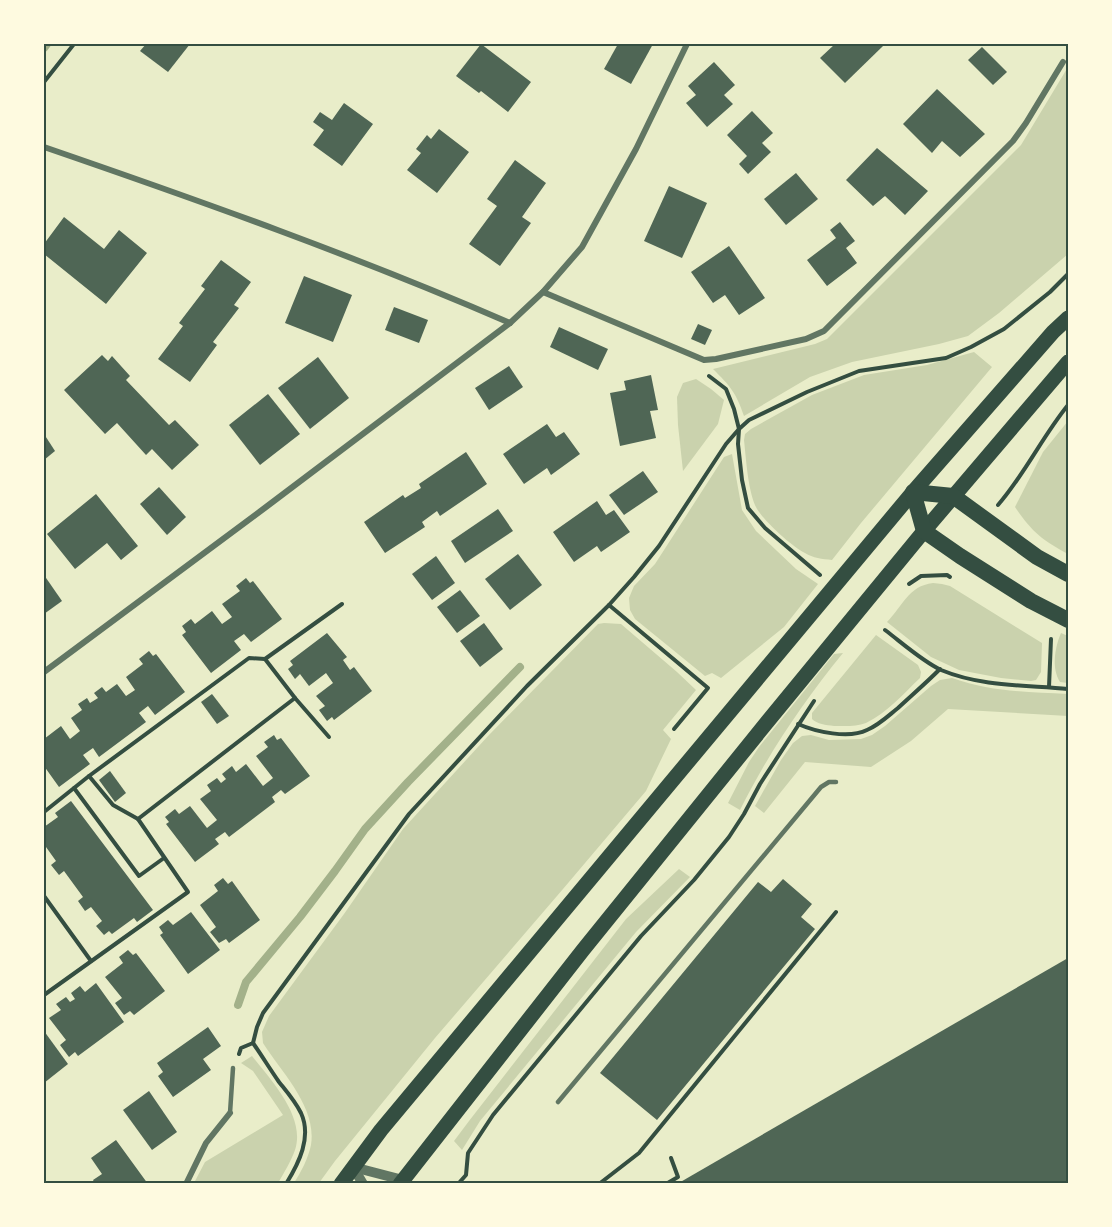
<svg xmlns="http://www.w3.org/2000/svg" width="1112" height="1227" font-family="'Varela Round',sans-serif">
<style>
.green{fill:#cad2ad}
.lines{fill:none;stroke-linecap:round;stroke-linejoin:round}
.stream{stroke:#a3b18a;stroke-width:8}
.building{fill:#4f6655}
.path{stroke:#344e41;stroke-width:4}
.service{stroke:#617663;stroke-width:4.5}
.minor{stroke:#617663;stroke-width:6}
.tertiary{stroke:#617663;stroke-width:10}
.primary{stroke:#344e41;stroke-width:15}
.trunk{stroke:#344e41;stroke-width:16}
.neatline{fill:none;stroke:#344e41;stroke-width:2}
</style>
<rect width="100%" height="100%" fill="#e9edc9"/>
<g class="green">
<path d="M1068,67V254L999,313L968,336L939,344L852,362L810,377L744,416C736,392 730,386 713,369L815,344L827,339L1021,145Z"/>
<path d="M974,352L992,367L861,523L832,560C822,559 813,558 805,553C791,546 765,522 757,509C748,493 746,458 744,440L745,434L751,429L812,395L864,375L927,365Z"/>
<polygon points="696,379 711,389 724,400 718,424 683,471 678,425 677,397 683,383"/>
<path d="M1068,421V554C1041,539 1033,533 1015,507L1043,452Z"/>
<polygon points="732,454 742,510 756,531 796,569 818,584 784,627 721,678 712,673 705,676 635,619 630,610 629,598 634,586 655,564 724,457"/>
<path d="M933,583L942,584L950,586L1042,643L1041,672L1036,680L1031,681L1001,678L959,670L931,657L887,622C903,606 908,586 933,583Z"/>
<path d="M604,623L621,624L677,672L696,690L663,730L671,739L646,791L563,889L435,1038L335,1161L319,1183H294C301,1172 308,1159 311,1145C317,1107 282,1073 263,1043L262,1032L269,1016L344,914L403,829L488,736L598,624Z"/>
<path d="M1061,633L1068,636V683L1060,682C1051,668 1055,647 1061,633Z"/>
<path d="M876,635L918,665L921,672L920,678C903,694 887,713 866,723C856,727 844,726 834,726C826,725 817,724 812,719V713Z"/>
<path d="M843,653C803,702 768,754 740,810L728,803L749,762L759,747L834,654Z"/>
<path d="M952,678C992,692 1027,692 1068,694V716L948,709L911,741L871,767L805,762L764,813L755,806L781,760L793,743L802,736L811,735L829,740L861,739L872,735L885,726L931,686L940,680Z"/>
<polygon points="679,869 690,877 636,932 480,1121 462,1150 454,1141 469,1121 626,919"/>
<path d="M252,1056C271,1080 306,1117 295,1150C291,1161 284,1173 278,1183H194L205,1162L283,1115L253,1071L241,1063Z"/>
</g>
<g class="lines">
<g class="stream">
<polyline points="44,48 47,44"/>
<polyline points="238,1005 246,982 300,917 335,871 365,829 408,782 520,667"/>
</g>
</g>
<g class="building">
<polygon points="146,44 190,44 168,72 140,51"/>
<polygon points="481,44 531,82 508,112 481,91 479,93 456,76"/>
<polygon points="618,44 653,44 631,84 604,69"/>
<polygon points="835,44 880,44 883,46 845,83 820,58"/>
<polygon points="982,47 1007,72 993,85 968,60"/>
<polygon points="714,62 735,85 724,95 733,104 707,127 686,103 696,95 688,86"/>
<polygon points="937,89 985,134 960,157 942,141 932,153 903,124"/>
<polygon points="344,103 373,124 342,166 313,145 324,130 313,122 320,112 332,120"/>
<polygon points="752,111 773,133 762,143 771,152 748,174 739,164 747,156 727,135"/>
<polygon points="439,129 469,152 437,193 407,170 421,153 416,149 427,135 431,139"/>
<polygon points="877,148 928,191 905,215 885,196 873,206 846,180"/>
<polygon points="515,160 546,183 522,217 531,223 500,266 469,244 497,206 487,199"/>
<polygon points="796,173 818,199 786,225 764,199"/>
<polygon points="669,186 707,203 682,258 644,241"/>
<polygon points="64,217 104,249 119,230 147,253 106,304 44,254 44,244"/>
<polygon points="840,222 855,241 846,248 857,263 827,286 807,260 836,238 830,230"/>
<polygon points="729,246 765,298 739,315 725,295 713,303 691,272"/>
<polygon points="221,260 251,282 234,305 239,308 213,342 217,345 190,382 158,359 183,326 179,323 205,289 201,286"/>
<polygon points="304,276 352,295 333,342 285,323"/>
<polygon points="394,307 428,320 419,343 385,330"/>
<polygon points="698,324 712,330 705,345 691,339"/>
<polygon points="559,327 608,349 598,370 550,347"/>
<polygon points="102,355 108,361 112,356 130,376 126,380 169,425 175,420 199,445 172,470 152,449 146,455 117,423 105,434 64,390"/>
<polygon points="318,357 349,398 310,429 278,388"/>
<polygon points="509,366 523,387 489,410 475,388"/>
<polygon points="651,375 658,410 650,411 656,438 620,446 610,393 626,390 624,381"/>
<polygon points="268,394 300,434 260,465 229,425"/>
<polygon points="547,424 556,437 564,432 580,454 551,475 547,468 524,484 503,454"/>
<polygon points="44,434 55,451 44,460"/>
<polygon points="466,452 487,484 440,516 437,511 422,522 425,527 385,553 364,522 403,495 405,498 421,488 419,484"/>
<polygon points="643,471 658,492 624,515 609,495"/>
<polygon points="159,487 186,517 167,535 140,504"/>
<polygon points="96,494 138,546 121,560 107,543 75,569 47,534"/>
<polygon points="597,501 606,515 614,510 630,532 601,552 597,546 574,562 553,532"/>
<polygon points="498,509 513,531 465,563 451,541"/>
<polygon points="518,554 542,585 510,610 485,579"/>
<polygon points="436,556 455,583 432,600 412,574"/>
<polygon points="44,575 62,601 44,614"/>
<polygon points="246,578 250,583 253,581 282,619 251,642 244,634 234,641 241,650 211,673 182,635 186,632 182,626 191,619 195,624 212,611 222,624 232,617 222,604 240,591 236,586"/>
<polygon points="460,590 480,616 457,633 437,607"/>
<polygon points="484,623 503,649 480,667 460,641"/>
<polygon points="327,633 347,657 343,660 350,670 354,667 372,691 334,720 332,717 327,721 319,710 325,706 316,696 333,683 326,673 309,686 300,674 295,679 288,669 293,665 290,661"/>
<polygon points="149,651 153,656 156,654 185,692 155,715 148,706 139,713 146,722 99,757 93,748 83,755 90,764 59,787 44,766 44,739 61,726 70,739 80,731 71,718 82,710 78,704 87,698 90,703 98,698 94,693 102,687 106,692 117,684 126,696 135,690 126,677 143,664 139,659"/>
<polygon points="212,694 229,716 217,724 201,702"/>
<polygon points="274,735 277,740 281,738 310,776 285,794 281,790 272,797 275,802 229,837 225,832 215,839 219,844 195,862 166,824 169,822 165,817 175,809 179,814 190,806 207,828 217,820 200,799 211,791 207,785 217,778 221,783 226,779 222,774 232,766 236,772 246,764 263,786 273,778 256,756 268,747 264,742"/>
<polygon points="110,771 126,793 115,802 99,780"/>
<polygon points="71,801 153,910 137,922 134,918 112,934 109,931 104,935 96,926 102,921 91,907 85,911 78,901 83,897 64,871 59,875 51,865 56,861 46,847 44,849 44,827 58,817 55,813"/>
<polygon points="223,878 228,884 232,881 260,920 229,943 226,939 219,943 210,932 216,927 200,905 218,891 214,885"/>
<polygon points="783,879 812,904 801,917 815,929 657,1120 600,1073 758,882 771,892"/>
<polygon points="191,912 220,950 188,974 160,935 163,933 159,927 168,920 173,925"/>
<polygon points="128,950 133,955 136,953 165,991 134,1015 130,1011 124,1015 115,1003 122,998 105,977 123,963 119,957"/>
<polygon points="1068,958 1068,1184 677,1184"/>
<polygon points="96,983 124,1022 78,1056 75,1052 69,1057 60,1045 66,1040 49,1018 61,1010 56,1004 66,997 70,1002 75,999 71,993 80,986 85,992"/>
<polygon points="208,1027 221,1046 203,1059 211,1070 173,1097 158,1076 163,1072 157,1063"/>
<polygon points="44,1031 68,1064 44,1083"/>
<polygon points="149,1091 177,1132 152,1150 123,1110"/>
<polygon points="116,1140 148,1184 95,1184 93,1180 102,1174 91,1158"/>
</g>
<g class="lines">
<g class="path">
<polyline points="44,82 74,44"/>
<polyline points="709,376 726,389 734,409 739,429 738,444 742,480 748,508 765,528 820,575"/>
<path d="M998,505C1025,474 1042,437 1068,405"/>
<polyline points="909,584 921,576 947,575 950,577"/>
<polyline points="609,605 708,688 674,729"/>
<path d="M885,630C901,642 922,661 941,670C982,687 1026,685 1068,689"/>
<polyline points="265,659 295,698 329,737"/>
<polyline points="1049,687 1051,639"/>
<path d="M798,724C816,732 849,739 867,730C879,725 888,716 898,708C912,695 926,683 940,669"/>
<polyline points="74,788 139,876 164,858"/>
<polyline points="44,812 89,776 249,658 265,659 342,604"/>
<polyline points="138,819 295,698"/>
<polyline points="44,896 91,961"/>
<polyline points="44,995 188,892 138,819 113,805 89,776"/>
<path d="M253,1043C262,1056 270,1069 279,1082C287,1092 295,1101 301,1113C312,1137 299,1163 286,1184"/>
<polyline points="239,1054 241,1048 253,1043 257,1027 263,1013 409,814 527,686 609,605 634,577 659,546 726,444 739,429 749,420 807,392 859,371 946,358 971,347 1004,329 1050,292 1068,274"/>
<polyline points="458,1184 466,1175 468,1153 493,1115 641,936 694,880 729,837 744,814 760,784 814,701"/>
<polyline points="599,1184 639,1153 836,912"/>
<polyline points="666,1184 678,1177 671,1158"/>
</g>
<g class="service">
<polyline points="558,1102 821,787 829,782 836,782"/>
<polyline points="230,1113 233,1068"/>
</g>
<g class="minor">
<path d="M44,147C201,201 358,257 510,323"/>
<polyline points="543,292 704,360 716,359 806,339 824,331 1013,141 1026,123 1063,62"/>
<polyline points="44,672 266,507 510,323 543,292 582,247 636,149 687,44"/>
<polyline points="186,1184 206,1143 230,1113"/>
</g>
<g class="tertiary">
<polyline points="353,1167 403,1180 407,1183"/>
<polyline points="353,1167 363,1184"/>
</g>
<g class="primary">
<polyline points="341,1184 381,1130 913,492 1053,332 1068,318"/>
<polyline points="400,1184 583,950 768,721 924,531 1068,362"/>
</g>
<polyline class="trunk" points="1068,574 1037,557 953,496 913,492 924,531 960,556 1031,601 1068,620"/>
</g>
<rect width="1112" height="1227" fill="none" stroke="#fefae0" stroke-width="90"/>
<rect x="45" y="45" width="1022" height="1137" class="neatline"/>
</svg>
